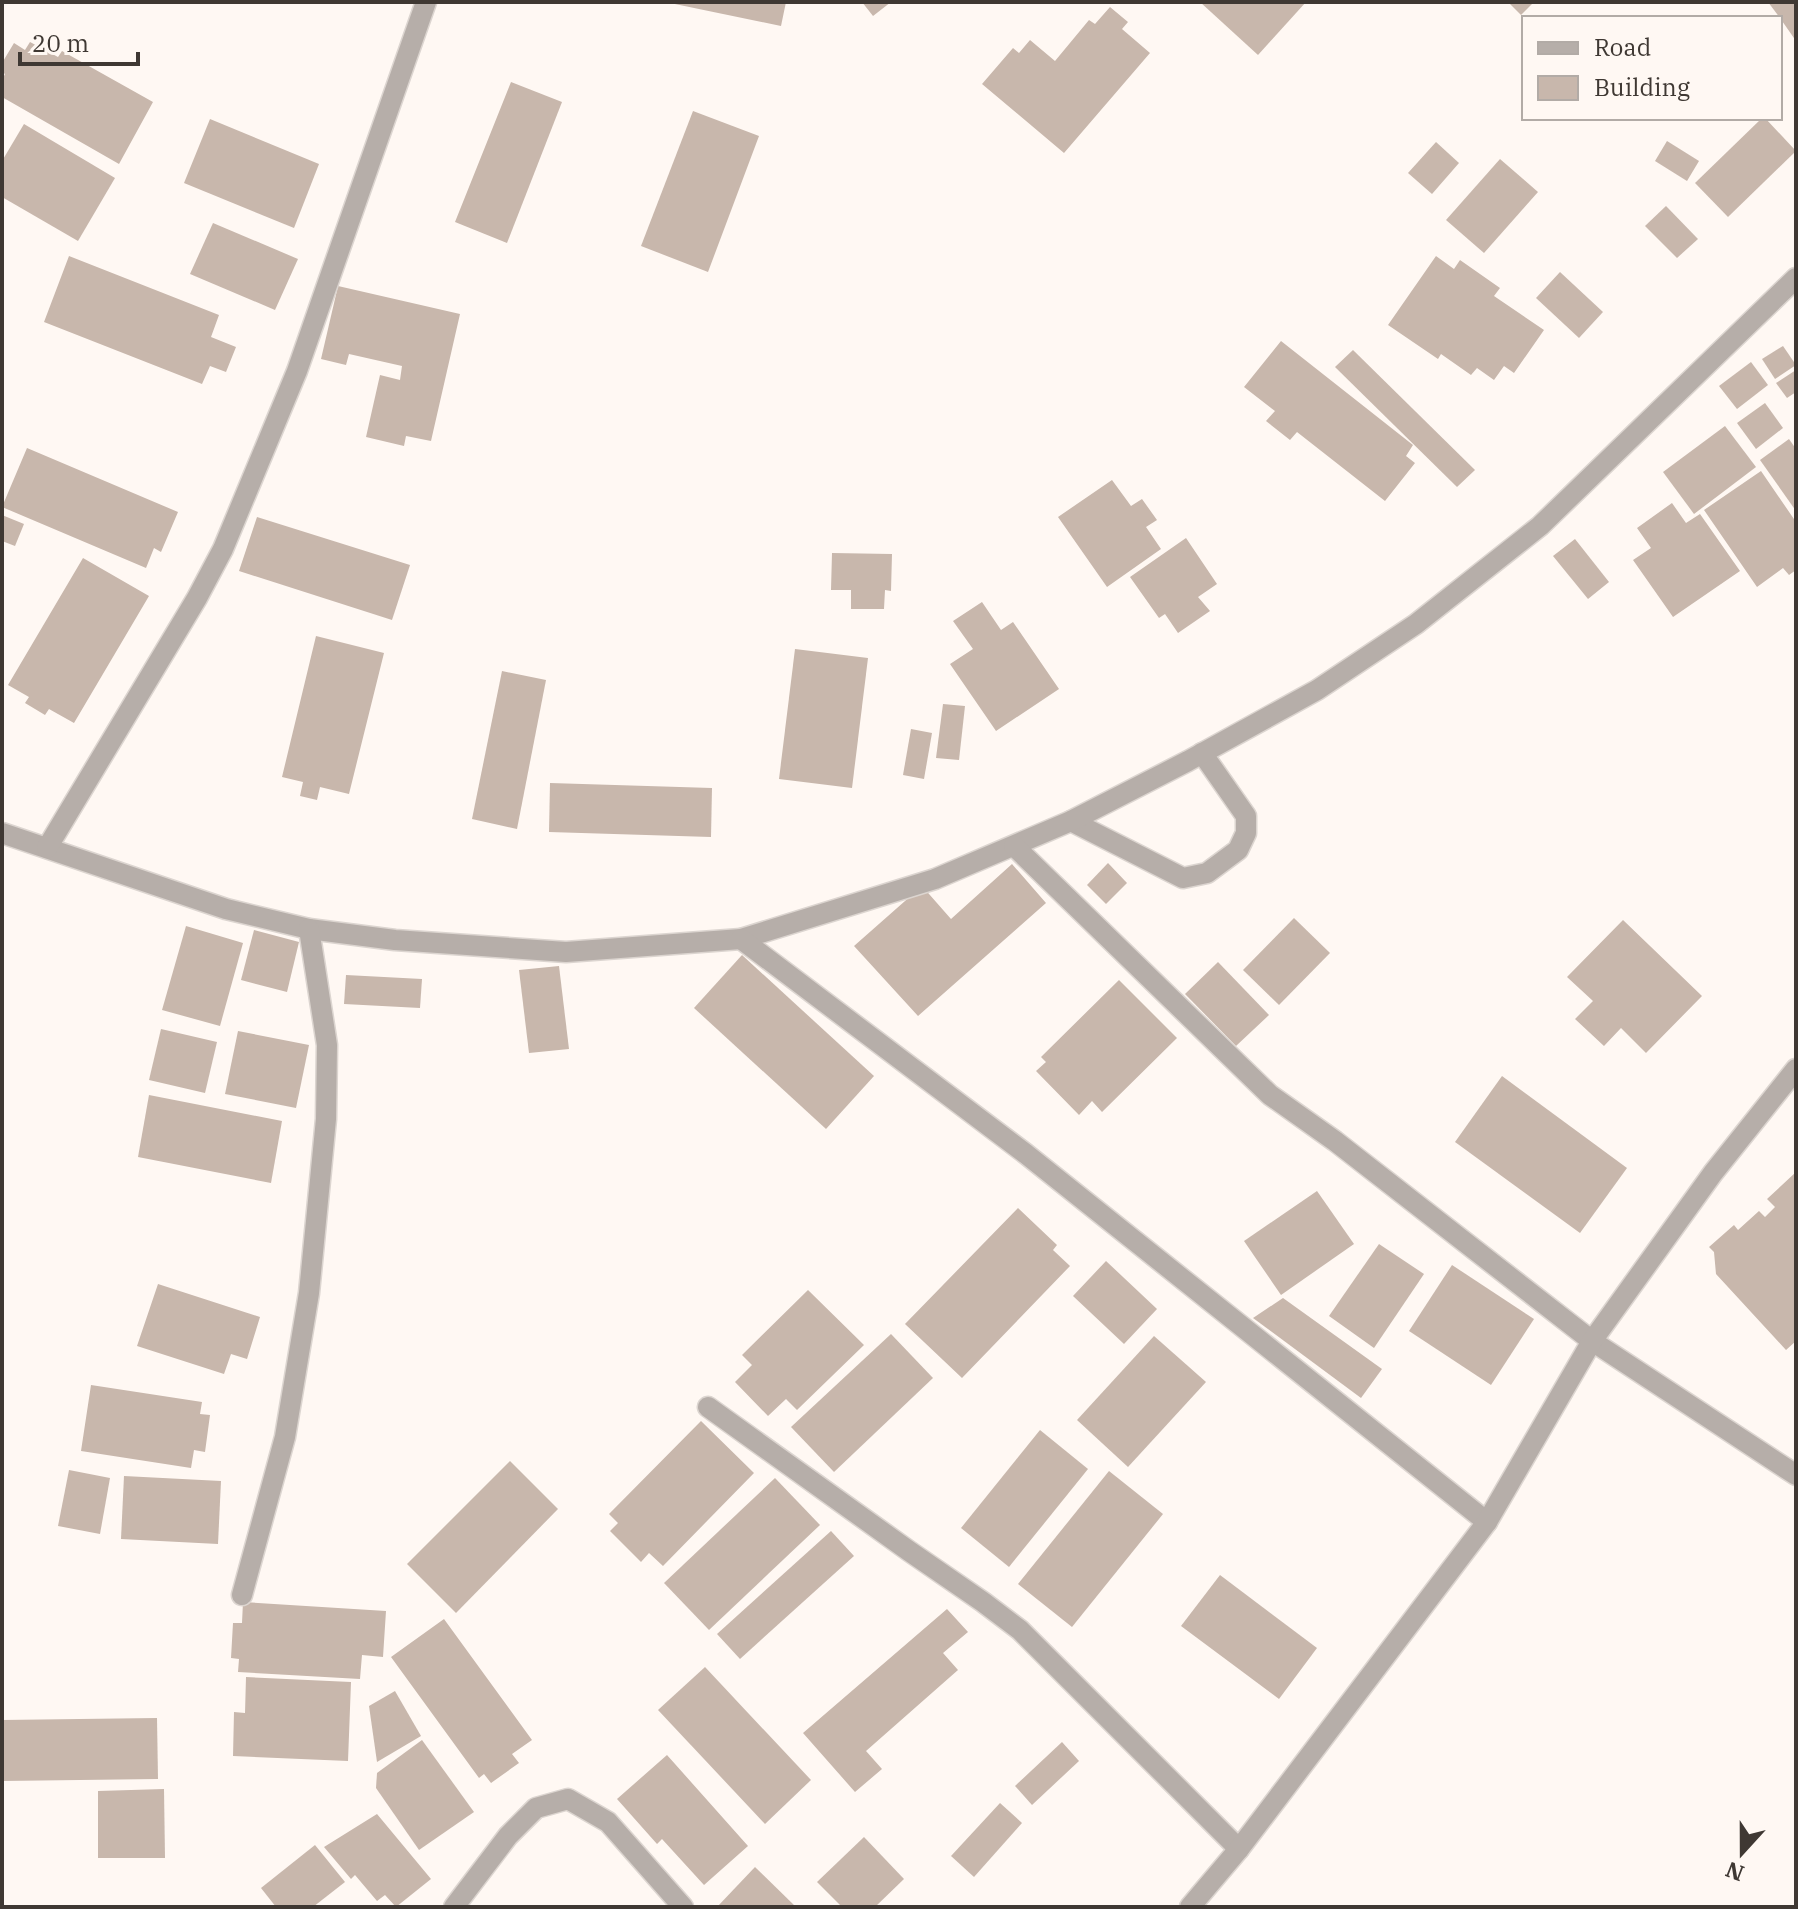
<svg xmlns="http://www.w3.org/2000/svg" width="1798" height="1909" font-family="'IBM Plex Serif',serif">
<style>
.building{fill:#c8b7ac}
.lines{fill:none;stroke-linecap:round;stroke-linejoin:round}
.minor-casing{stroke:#dcd5d0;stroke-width:23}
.minor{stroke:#b6aea9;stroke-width:20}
</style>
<rect width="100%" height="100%" fill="#fff8f3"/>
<g class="building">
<polygon points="670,2 786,2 781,26 670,3"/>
<polygon points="862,2 891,2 873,16"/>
<polygon points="1200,2 1306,2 1258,55"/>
<polygon points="1508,2 1534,2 1521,15"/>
<polygon points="1768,2 1796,2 1796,41 1780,18"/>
<polygon points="1110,7 1128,22 1122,29 1150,53 1064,153 982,84 1013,48 1019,53 1030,40 1055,61 1089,20 1095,24"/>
<polygon points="30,42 58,57 62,51 153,102 119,164 2,97 2,80 5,74 2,72 2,63 14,43 25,50"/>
<polygon points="511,82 562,102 507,243 455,222"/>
<polygon points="693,111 759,136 708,272 641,246"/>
<polygon points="1762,118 1765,118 1796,151 1728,217 1695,183"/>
<polygon points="210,119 319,164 294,228 184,183"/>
<polygon points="24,124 115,178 78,241 2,197 2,161"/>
<polygon points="1667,141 1699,161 1687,181 1655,161"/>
<polygon points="1436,142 1459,163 1432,194 1408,173"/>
<polygon points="1500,159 1538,192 1484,253 1446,220"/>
<polygon points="1666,206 1698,239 1677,258 1645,226"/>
<polygon points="213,223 298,259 275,310 190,274"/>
<polygon points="69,256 219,315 211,337 236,347 226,372 210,366 202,384 44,322"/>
<polygon points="1436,256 1454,269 1460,260 1500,288 1494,296 1544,330 1514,373 1504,366 1494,380 1477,368 1471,375 1441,354 1438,359 1388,325"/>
<polygon points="1560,272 1603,312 1579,338 1536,298"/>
<polygon points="338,286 460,314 431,441 406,436 404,446 366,437 380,375 400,380 402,366 349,354 346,365 321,359"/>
<polygon points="1281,341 1413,445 1406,456 1415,463 1385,501 1297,432 1290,440 1266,421 1275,411 1244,387"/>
<polygon points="1783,346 1796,365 1775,379 1762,359"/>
<polygon points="1353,350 1475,470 1457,487 1335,367"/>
<polygon points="1751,362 1768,385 1737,409 1719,386"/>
<polygon points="1796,370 1796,392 1787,398 1776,383"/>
<polygon points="1765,403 1783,428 1756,449 1737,423"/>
<polygon points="1725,426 1756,467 1694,514 1663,472"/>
<polygon points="1789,439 1796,449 1796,511 1760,460"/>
<polygon points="27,448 178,512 161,552 154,548 146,568 2,507"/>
<polygon points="1761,471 1796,522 1796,570 1789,575 1783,568 1757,587 1704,510"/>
<polygon points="1112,480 1131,506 1142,499 1157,520 1146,527 1161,549 1107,587 1058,517"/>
<polygon points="1672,503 1686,523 1700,514 1740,571 1673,617 1633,560 1651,548 1637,528"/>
<polygon points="2,515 24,524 15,546 2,541"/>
<polygon points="257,517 410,565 392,620 239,571"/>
<polygon points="1186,538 1217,584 1198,597 1210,611 1178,633 1165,614 1159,618 1130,577"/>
<polygon points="1575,539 1609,582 1588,599 1553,556"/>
<polygon points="832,553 892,554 891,591 885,590 884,609 851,609 851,590 831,590"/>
<polygon points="83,558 149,596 74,723 49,709 45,715 25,703 29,697 8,685"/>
<polygon points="982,602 1001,630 1013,622 1059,689 996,731 950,664 973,649 953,621"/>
<polygon points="316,636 384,653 349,794 320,787 317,800 300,796 303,782 282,777"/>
<polygon points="795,649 868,658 852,788 779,779"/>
<polygon points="502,671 546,680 517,829 472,819"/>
<polygon points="943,704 965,706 959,760 936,758"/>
<polygon points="911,729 932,733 924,779 903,775"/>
<polygon points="550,783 712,788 711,837 549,832"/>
<polygon points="1108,863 1127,883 1106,904 1087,885"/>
<polygon points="1012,864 1046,903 918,1016 854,946 922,886 951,919"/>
<polygon points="1294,918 1330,953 1279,1005 1243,970"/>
<polygon points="1623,920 1702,996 1646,1053 1621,1028 1604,1046 1575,1019 1593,1001 1567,977"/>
<polygon points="186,926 243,943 220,1026 162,1010"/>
<polygon points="254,930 299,942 287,992 241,980"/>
<polygon points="742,955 874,1076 826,1129 694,1008"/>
<polygon points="1218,962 1269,1015 1236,1046 1185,994"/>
<polygon points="559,966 569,1049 529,1053 519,970"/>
<polygon points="346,975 422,979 420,1008 344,1004"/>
<polygon points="1119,980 1177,1038 1102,1112 1092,1101 1079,1115 1036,1071 1046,1062 1041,1057"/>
<polygon points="161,1029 217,1042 205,1093 149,1080"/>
<polygon points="238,1031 309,1045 296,1108 225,1094"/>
<polygon points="1502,1076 1627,1168 1580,1233 1455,1142"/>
<polygon points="149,1095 282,1121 271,1183 138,1157"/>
<polygon points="1796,1172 1796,1341 1786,1350 1716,1274 1714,1252 1709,1247 1734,1225 1738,1230 1759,1211 1765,1217 1775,1207 1767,1199"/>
<polygon points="1317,1191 1354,1244 1281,1295 1244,1241"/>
<polygon points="1018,1208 1057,1245 1053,1250 1070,1266 962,1378 905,1324"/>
<polygon points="1379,1244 1424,1274 1374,1348 1329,1316"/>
<polygon points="1106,1261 1157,1309 1124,1344 1073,1296"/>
<polygon points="1452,1265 1534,1319 1491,1385 1409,1331"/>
<polygon points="158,1284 260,1317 247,1359 231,1354 224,1374 137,1346"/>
<polygon points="808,1290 864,1345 797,1410 786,1399 768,1416 735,1382 752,1365 742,1355"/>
<polygon points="1283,1298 1382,1369 1361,1398 1253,1318"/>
<polygon points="891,1334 933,1378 834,1472 791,1427"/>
<polygon points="1154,1336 1206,1382 1128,1467 1077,1420"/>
<polygon points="91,1385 202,1402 200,1414 210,1415 205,1452 194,1450 191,1468 81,1451"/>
<polygon points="701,1421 754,1473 663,1566 649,1553 641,1562 610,1531 618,1523 609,1514"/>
<polygon points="1040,1430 1088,1469 1009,1567 961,1528"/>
<polygon points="510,1461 558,1509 456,1613 407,1564"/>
<polygon points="69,1470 110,1478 100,1534 58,1526"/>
<polygon points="1109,1471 1163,1514 1072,1627 1018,1584"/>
<polygon points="124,1476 221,1481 218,1544 121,1539"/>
<polygon points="775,1478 820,1525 709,1630 664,1583"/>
<polygon points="831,1531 854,1556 740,1659 717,1634"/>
<polygon points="1220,1575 1317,1648 1279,1699 1181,1626"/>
<polygon points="243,1602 386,1611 383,1657 362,1655 360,1679 238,1672 239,1659 231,1658 233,1623 242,1623"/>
<polygon points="947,1609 968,1632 943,1653 958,1670 866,1751 882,1769 855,1792 803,1733"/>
<polygon points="444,1619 532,1740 512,1754 519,1763 491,1783 484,1774 479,1778 391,1657"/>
<polygon points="705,1667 811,1780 765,1824 658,1710"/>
<polygon points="246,1677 351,1682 348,1761 233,1756 234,1712 245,1713"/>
<polygon points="395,1691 421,1736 377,1762 369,1706"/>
<polygon points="157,1718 158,1779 2,1781 2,1720"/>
<polygon points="422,1740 474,1812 419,1850 376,1788 377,1773"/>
<polygon points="1062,1742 1079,1761 1032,1805 1015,1786"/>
<polygon points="667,1755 748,1846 704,1885 662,1839 657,1844 617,1799"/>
<polygon points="164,1789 165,1858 98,1858 98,1791"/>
<polygon points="1000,1803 1022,1823 974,1877 951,1856"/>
<polygon points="377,1814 431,1879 396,1907 385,1895 377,1901 355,1875 351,1879 324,1847"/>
<polygon points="864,1837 904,1879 875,1907 842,1907 817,1882"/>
<polygon points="315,1845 345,1882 313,1907 276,1907 261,1888"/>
<polygon points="755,1867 796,1907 717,1907"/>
</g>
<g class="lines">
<g class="minor-casing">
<g id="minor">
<polyline points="1071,821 1183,878 1207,873 1238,850 1246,833 1246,816 1202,753"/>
<polyline points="2,833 226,909 309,929 395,940 566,952 741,939 935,879 1071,821 1188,761 1317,690 1416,624 1540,526 1796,278"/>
<polyline points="1014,846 1270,1095 1335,1141 1592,1341 1796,1475"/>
<polyline points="47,848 197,598 223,549 297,371 426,2"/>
<polyline points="741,939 1026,1154 1487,1522"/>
<polyline points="708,1407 909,1551 983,1602 1020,1630 1239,1849"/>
<polyline points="242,1595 285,1437 309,1293 326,1119 327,1045 309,929"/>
<polyline points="454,1907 508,1836 536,1808 568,1799 608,1822 683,1907"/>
<polyline points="1190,1907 1239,1849 1487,1522 1592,1341 1713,1173 1796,1069"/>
</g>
</g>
<use href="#minor" class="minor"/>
</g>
<rect width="1798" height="1909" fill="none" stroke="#3f3833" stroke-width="8"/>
<rect x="1522" y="16" width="260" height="104" fill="#fff8f3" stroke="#b2aba6" stroke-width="2"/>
<rect x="1538" y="42" width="40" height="12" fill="#b6aea9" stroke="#b2aba6" stroke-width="2"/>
<text x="1594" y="56" font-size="24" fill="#3f3833">Road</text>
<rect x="1538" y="76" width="40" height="24" fill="#c8b7ac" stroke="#b2aba6" stroke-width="2"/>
<text x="1594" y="96" font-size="24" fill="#3f3833">Building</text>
<g transform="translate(1742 1853) rotate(201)" stroke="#fff8f3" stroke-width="6" paint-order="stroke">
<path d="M0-6L14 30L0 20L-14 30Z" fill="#3f3833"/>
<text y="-12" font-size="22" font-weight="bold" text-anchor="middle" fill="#3f3833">N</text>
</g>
<path d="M20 52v12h118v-12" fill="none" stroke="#3f3833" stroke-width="4"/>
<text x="32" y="52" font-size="24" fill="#3f3833" stroke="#fff8f3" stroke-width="6" paint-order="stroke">20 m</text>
</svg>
